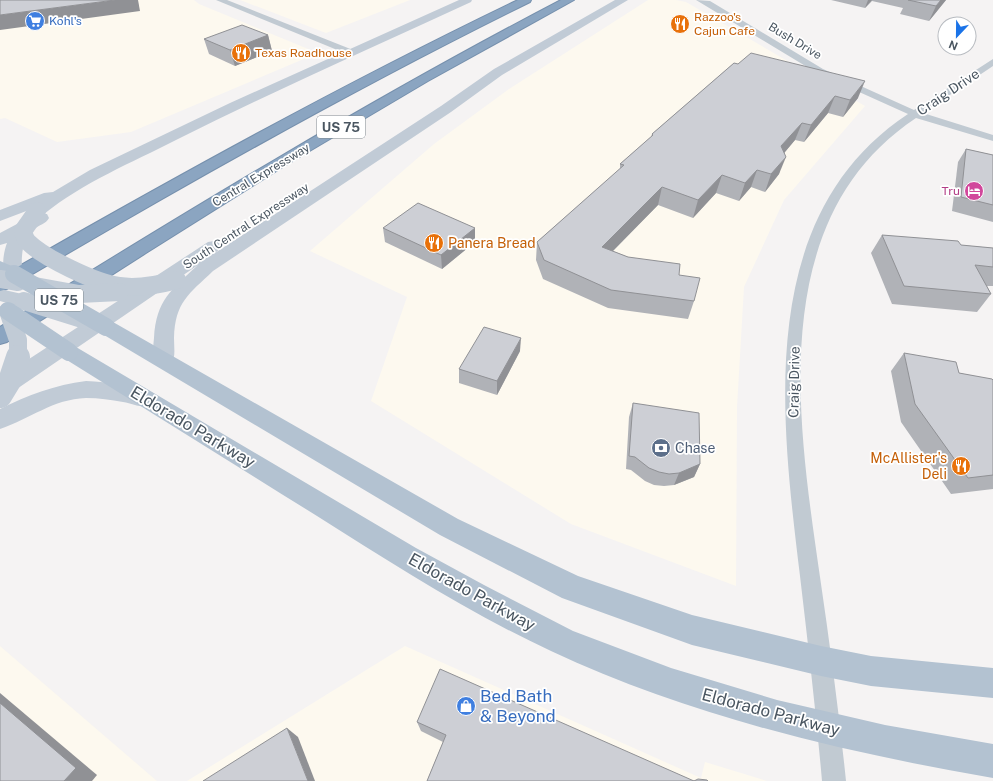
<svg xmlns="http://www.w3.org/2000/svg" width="993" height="781" font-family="'Public Sans',sans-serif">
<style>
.commercial{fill:#fdf9ef}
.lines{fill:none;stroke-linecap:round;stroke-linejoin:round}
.highway-casing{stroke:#7690ad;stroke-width:2}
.street{fill:#c1cad2;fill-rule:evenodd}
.secondary{fill:#c1cbd6;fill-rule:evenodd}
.primary{fill:#b3c2d1;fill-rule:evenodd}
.highway{fill:#8ba5c1;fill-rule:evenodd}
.secondary-bridge-far1{stroke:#c1cbd6;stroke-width:18}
.secondary-bridge{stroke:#c1cbd6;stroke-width:24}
.primary-bridge{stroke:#b3c2d1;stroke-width:18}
.wall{fill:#b0b2b7}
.shaded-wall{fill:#909195}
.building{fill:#cdcfd5;stroke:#909195}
.labels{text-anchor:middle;stroke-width:3.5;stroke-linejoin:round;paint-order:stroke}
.far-food-label{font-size:12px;fill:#c56008;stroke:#fff;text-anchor:start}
.far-shop-label{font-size:12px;fill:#366cbe;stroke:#fff;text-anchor:start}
.far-street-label{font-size:12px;fill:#4a5661;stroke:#fff}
.far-hotel-label{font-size:12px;fill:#b23c85;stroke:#fff;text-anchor:end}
.shield{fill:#fff;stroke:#808990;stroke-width:1}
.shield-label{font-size:13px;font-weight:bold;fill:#4a5661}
.street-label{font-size:14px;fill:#4a5661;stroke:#fff}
.food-label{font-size:14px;fill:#c56008;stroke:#fff;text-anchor:start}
.service-label{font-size:14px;fill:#4e5e75;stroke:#fff;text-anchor:start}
.near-street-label{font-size:17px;fill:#4a5661;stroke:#fff}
.near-shop-label{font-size:17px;fill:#366cbe;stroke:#fff;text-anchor:start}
</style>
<rect width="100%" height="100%" fill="#f5f3f3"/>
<g class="commercial">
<polygon points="0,0 194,0 199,4 318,53 131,132 57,142 5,118 0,119"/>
<polygon points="240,0 410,0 326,33"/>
<polygon points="648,0 676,0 686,2 865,106 784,200 744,287 737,407 736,586 571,524 371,401 407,297 310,251 434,144 509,89"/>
<polygon points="0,646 157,781 0,781"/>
<polygon points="405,646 701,778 705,762 767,781 187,781"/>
</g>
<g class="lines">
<g class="highway-casing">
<g id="highway">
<path d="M518,0H531L530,2C351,90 178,188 7,289L0,291V277C170,180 341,85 518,0Z"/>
<path d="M561,0H574L428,81L286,165L146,253L7,342L0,344V327C184,213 369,100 561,0Z"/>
</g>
</g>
<g class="street">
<polygon points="216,0 227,0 353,50 354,52 353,54 347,54"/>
<path d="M696,0L710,1L823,69L914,110L993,59V66L923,113L993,135V141L916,118C764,219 798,423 820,577C830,645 839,713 846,781H822C816,712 808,644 800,576C781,418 754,216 908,114L817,73Z"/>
</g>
<g class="secondary">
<path d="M459,0H472L471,2C372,48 273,91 176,140C131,163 84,182 44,214H47L49,218C46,224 39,225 34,229C22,236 20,261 23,274L21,278L14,280L7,278C1,268 3,254 7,243L0,245V233L34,215H31L29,210L0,221V210L44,193L53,192L90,170L230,103Z"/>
<path d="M615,0H628L502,75L451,112L213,271C189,294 175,302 174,338C174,348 176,357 171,365L164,368L157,365C152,357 153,348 154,338C156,300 172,289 198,265L8,395L0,397V378L208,242L214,241L220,242L223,246L215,253L441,106L494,69Z"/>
<polygon points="0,289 31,296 34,301 31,306 24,308 0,301"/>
<path d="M86,381C109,382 131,386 153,393L156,399L153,405C142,409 134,404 123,402C111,400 99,398 86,398C53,399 30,419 0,429V409C28,395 55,385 86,381Z"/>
</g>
<g class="primary">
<polygon points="0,261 21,270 23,274 21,278 14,280 0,274"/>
<polygon points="106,320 113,322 458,519 578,576 692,615 821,646 871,656 993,668 993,698 871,686 821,676 692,645 562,598 440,535 99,332 96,327 99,322"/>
<path d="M69,344L76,347L416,548L484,585L573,631L671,668L777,700L885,725L993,744V778C842,752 690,716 551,651C469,613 393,564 317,516C232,463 147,410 62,357L59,352L62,347Z"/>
</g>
<use href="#highway" class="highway"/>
<g class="secondary-bridge-far1">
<path d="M37,211L23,231C24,235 25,239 28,242C44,258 96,283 119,286C138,289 158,285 177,280"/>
<polyline points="0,279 18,282"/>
<polyline points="35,286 79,294 120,292"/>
<polyline points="24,301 88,321"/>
<polyline points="8,311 18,340 18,358"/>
</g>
<polyline class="secondary-bridge" points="0,396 11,378 18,357"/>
<g class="primary-bridge">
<polyline points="14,274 106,327"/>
<polyline points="8,311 69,352"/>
</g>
</g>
<g class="wall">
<polygon points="831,0 946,0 929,21 900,14 903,8 872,1 865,8"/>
<polygon points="268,35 272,51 235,66 209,54 204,39"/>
<polygon points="734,63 858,98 843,117 828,113 804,142 795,140 784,153 779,174 765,192 751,187 739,201 716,193 693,218 658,205 613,251 628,257 679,275 694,301 688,319 608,308 543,279 536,260 537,242 620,169 620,164 651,137 652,134"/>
<polygon points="966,149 993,155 993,222 952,211 958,162"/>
<polygon points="383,228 475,228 475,242 442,269 385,242"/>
<polygon points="882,235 961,245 993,248 993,286 987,286 991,294 977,312 892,304 871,253"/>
<polygon points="520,351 497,395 459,383 459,369"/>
<polygon points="904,353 959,373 993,380 993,489 951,494 901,422 891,371"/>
<polygon points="633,403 700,464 694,477 674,485 664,486 654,485 645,481 631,470 626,469 629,417"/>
<polygon points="417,722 694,781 427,781 443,742 421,731"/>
</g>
<g class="shaded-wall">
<polygon points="115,0 138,0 140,11 0,30 0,15"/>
<polygon points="868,0 872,0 865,8"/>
<polygon points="941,0 946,0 929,21 936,6"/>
<polygon points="268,35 272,51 235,66 230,50"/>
<polygon points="865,81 858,98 843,117 850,100"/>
<polygon points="835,96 828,113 804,142 811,125"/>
<polygon points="802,123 795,140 775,164 781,146"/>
<polygon points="786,157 779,174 765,192 771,174"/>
<polygon points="757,170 751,187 739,201 745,183"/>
<polygon points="722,175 716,193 693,218 698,200"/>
<polygon points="662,187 658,205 599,265 602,247"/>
<polygon points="475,228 475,242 442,269 441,255"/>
<polygon points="521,338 520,351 497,395 497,381"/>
<polygon points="700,464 694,477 674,485 679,473"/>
<polygon points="0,693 97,775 92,781 64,781 0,703"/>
<polygon points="287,728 298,737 315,781 308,781"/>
</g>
<g class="building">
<polygon points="0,0 115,0 0,15"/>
<polygon points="908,0 941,0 936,6"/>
<polygon points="242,25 268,35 230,50 204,39"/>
<polygon points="751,53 865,81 850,100 835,96 811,125 802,123 781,146 786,157 771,174 757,170 745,183 722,175 698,200 662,187 602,247 628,257 680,264 679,275 700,278 694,301 611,290 544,260 537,242 624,165 620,164 653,135 652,134 734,63 738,64"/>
<polygon points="966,149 993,155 993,205 961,197"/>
<polygon points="418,203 475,228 441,255 383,228"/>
<polygon points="882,235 958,241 961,245 993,248 993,267 975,265 991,294 904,286"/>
<polygon points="484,327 521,338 497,381 459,369"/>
<polygon points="904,353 956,362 959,373 992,379 993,380 993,475 968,478 915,404"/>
<polygon points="633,403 699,413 700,464 679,473 669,474 659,472 649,468 635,457 629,456"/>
<polygon points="440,669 694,781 698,779 707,780 708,781 427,781 446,735 417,722"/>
<polygon points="0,703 76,768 64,781 0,781"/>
<polygon points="287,728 308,781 203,781"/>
</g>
<defs>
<g id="supermarket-disc" transform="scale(1)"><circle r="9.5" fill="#3f7fe0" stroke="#fff"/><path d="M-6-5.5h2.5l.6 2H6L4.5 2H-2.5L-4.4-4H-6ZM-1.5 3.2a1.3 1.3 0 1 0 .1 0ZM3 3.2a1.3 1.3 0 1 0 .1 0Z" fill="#fff"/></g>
<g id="restaurant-disc" transform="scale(1)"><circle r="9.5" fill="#e8710a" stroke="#fff"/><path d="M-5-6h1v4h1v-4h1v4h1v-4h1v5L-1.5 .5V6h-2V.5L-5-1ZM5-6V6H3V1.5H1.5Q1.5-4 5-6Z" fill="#fff"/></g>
<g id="hotel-disc" transform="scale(1)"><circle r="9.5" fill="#d1479c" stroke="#fff"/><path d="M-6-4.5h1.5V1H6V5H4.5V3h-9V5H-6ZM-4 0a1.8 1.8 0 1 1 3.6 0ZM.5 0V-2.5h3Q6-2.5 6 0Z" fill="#fff"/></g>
<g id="bank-disc" transform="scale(1)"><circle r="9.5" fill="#5c6f8a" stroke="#fff"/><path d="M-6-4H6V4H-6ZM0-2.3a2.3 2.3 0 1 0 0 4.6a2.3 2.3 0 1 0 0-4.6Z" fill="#fff"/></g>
<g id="shop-disc" transform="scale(1)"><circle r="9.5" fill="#3f7fe0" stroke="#fff"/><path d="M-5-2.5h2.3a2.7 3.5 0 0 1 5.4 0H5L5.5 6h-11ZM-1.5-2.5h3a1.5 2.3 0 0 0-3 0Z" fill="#fff"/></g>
</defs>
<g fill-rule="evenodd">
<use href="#supermarket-disc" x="35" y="21"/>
<use href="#restaurant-disc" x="680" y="24"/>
<use href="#restaurant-disc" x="241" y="53"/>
<use href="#hotel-disc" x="974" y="191"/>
<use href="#restaurant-disc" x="434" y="243"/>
<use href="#bank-disc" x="661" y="448"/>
<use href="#restaurant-disc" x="961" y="466"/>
<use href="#shop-disc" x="466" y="706"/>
</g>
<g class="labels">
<g class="far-food-label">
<text x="694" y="21">Razzoo's<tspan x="694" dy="14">Cajun Cafe</tspan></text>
<text x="255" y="57">Texas Roadhouse</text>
</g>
<g class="far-shop-label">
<text x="49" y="25">Kohl's</text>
</g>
<g class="far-street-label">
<text transform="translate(795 41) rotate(31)" y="4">Bush Drive</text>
<text transform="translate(261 175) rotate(-31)" y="4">Central Expressway</text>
<text transform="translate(246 226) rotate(-33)" y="4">South Central Expressway</text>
</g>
<g class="far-hotel-label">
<text x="960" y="195">Tru</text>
</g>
<g class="shield">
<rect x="317" y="116" width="48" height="22" rx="3"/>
<rect x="35" y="289" width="48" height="22" rx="3"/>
</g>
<g class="shield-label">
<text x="341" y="132">US 75</text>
<text x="59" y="305">US 75</text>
</g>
<g class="street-label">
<text transform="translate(948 92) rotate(-34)" y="5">Craig Drive</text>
<text transform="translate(794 382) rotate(-89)" y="5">Craig Drive</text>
</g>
<g class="food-label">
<text x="448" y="248">Panera Bread</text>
<text x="947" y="463" text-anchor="end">McAllister's<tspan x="947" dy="16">Deli</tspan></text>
</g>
<g class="service-label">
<text x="675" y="453">Chase</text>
</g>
<g class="near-street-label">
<text transform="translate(193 427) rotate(31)" y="6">Eldorado Parkway</text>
<text transform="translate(472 592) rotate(29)" y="6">Eldorado Parkway</text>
<text transform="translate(771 712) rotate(15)" y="6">Eldorado Parkway</text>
</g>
<g class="near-shop-label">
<text x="480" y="702">Bed Bath<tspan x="480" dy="20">&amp; Beyond</tspan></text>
</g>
</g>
<g transform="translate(957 36) rotate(202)"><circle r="19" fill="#ffffff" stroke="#b7bbc0"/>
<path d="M0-3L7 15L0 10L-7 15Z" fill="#1a73e8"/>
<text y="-6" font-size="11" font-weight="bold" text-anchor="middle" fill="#4a5661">N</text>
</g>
</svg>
